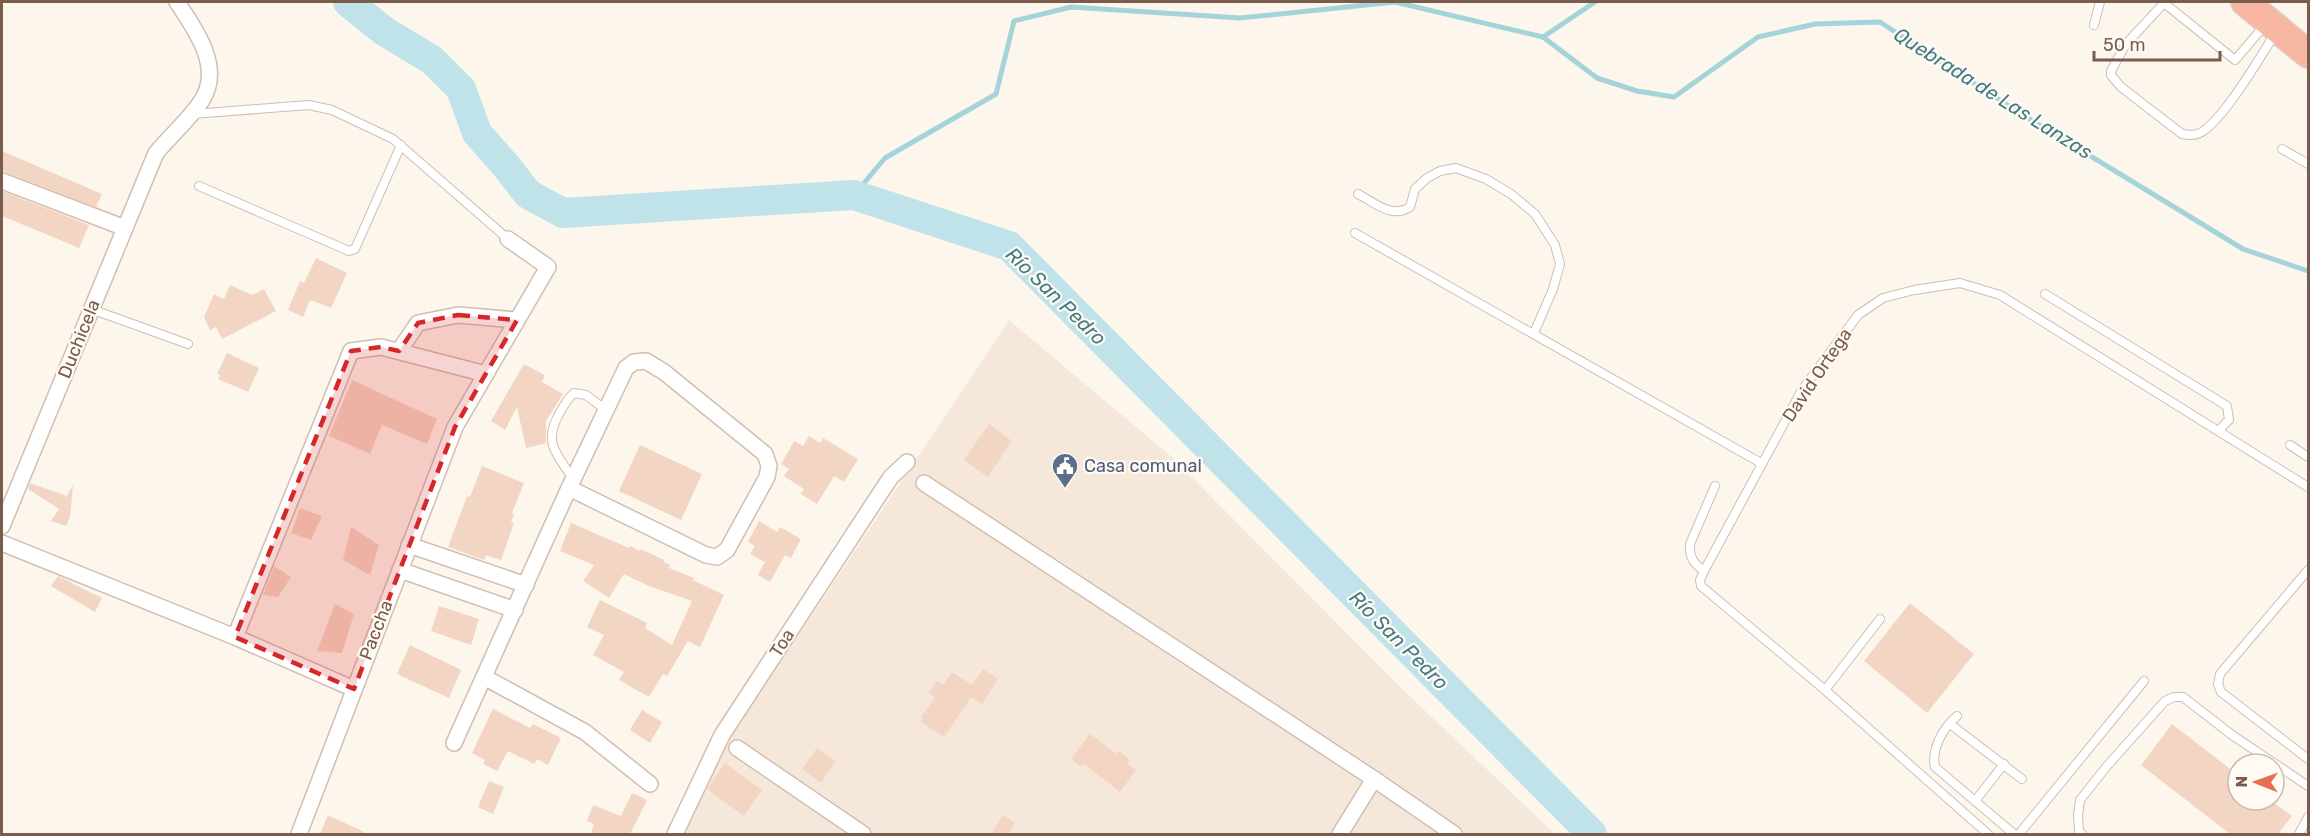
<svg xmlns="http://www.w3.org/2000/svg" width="2310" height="836" font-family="Rubik,sans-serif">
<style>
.residential{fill:#f5e8da}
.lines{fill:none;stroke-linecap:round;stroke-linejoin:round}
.stream{stroke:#a5d3da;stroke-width:5}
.river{stroke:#bfe3e8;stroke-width:30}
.building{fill:#f3d5c3}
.lane-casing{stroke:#d1beb0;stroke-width:10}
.street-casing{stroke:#d1beb0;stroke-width:18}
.highway-casing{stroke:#dad1cd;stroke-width:30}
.lane{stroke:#fff;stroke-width:8}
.street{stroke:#fff;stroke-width:15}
.highway{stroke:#f7b7a3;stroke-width:27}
.marked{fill:#d62828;fill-opacity:0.2;stroke:#d62828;stroke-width:4.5;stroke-dasharray:12 8;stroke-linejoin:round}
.labels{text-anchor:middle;stroke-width:4.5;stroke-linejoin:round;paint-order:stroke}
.street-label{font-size:18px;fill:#7a5c4d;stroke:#fffaf3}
.service-label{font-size:18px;fill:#4e5e75;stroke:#fffaf3;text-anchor:start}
.water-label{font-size:20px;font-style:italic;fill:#437c86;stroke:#fffaf3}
</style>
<rect width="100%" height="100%" fill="#fdf6ec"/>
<polygon class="residential" points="1009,320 1173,458 1398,685 1555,834 677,834 714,762"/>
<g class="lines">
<g class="stream">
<polyline points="1543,37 1595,2"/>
<polyline points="854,195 885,158 996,94 1014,21 1071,7 1240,18 1395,2 1543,37 1597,78 1637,91 1674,97 1758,37 1815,24 1880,22 2020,113 2243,249 2308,271"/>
</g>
<polyline class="river" points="348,2 384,31 432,60 461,89 477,133 507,167 528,194 563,213 854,195 1009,246 1592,834"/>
</g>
<g class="building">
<polygon points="2,151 102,194 96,207 2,171"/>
<polygon points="2,191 89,225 79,248 2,216"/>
<polygon points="316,258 347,273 331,308 310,300 303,317 288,310 300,281 304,283"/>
<polygon points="230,285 252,295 264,289 276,311 222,339 216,327 210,330 204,317 214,294 224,299"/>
<polygon points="227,353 259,368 248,392 218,379 220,375 217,374"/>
<polygon points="524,364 545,375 542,382 563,394 546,421 546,443 526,448 517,407 505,430 491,421"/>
<polygon points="352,380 437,419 427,444 382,425 370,454 329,436"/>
<polygon points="989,424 1012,441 988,477 964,460"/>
<polygon points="809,436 820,443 823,438 858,459 844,482 834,476 817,504 801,494 804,489 784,476 789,469 781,464 794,441 803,446"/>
<polygon points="640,445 702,474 681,520 619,491"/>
<polygon points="482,466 524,483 512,513 514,514 511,522 514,523 501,560 486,555 484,560 448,547 467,496 470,497"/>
<polygon points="30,483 67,496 73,485 70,517 66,526 51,521 59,509 28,489"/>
<polygon points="300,508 322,516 311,540 291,533"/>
<polygon points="759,521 777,532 780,527 801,539 791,558 785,555 770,582 758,575 765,562 750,554 755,546 748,542"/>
<polygon points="571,523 629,548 630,546 640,551 641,549 664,560 663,562 670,565 669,568 694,578 693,580 724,595 700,647 688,641 667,676 663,674 649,697 619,680 624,672 593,655 604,635 587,627 600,600 647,623 645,628 672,645 692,601 649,586 624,574 609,598 583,581 594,565 560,551"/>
<polygon points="351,527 379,545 370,575 343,560"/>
<polygon points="274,566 291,577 278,597 263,595"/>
<polygon points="58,576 102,598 95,612 51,586"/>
<polygon points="1910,603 1974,654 1927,713 1864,661"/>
<polygon points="335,604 354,614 342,653 317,651"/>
<polygon points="439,606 479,619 471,645 431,631"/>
<polygon points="410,645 461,670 449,698 397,674"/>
<polygon points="983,669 998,679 982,704 971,697 944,737 921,722 923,718 921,717 935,698 929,693 937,681 943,685 952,672 972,685"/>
<polygon points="493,709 530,728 533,724 561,738 548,765 537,759 534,764 508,751 497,771 483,764 485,760 472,753"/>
<polygon points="642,710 662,722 650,743 630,730"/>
<polygon points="2172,724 2238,775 2238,800 2270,800 2292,816 2278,834 2230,834 2141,765"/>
<polygon points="1090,734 1117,754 1119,751 1130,760 1127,763 1136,770 1120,792 1084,764 1080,766 1071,759"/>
<polygon points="817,748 836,761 821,783 802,769"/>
<polygon points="725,763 762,790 744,816 707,789"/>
<polygon points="489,781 504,787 493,814 478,807"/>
<polygon points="632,793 647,800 630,834 591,834 594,824 587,821 593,805 621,816"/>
<polygon points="328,815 368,834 320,834"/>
<polygon points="1003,815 1015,823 1008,834 991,834"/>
</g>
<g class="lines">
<g class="lane-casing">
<g id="lane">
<polyline points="2094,25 2100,2"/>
<path d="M2265,25L2235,60L2164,3L2126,44L2111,71V75L2121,87L2182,134C2188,135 2194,136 2200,133C2223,121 2261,56 2276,32"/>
<polyline points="193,114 309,105 332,110 393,139 508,239"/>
<polyline points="2282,149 2308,164"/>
<polyline points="199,186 349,251 355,249 401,145"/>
<path d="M1358,194C1375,203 1392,219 1410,207L1415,189L1427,178L1440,171L1456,168L1486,179L1511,194L1535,214L1555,245L1560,264L1553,289L1534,333"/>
<polyline points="1355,233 1761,463"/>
<polyline points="2045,294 2227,406 2229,420 2219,430"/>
<polyline points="91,309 188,344"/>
<polyline points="2290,445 2308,457"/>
<path d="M573,479C558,455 543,444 558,416C563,407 566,400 574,393L586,395L606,410"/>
<polyline points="2308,570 2220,674 2218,684 2221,692 2308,759"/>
<path d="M1704,571C1693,563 1689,557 1690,544L1715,486"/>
<polyline points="1825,690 1880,619"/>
<path d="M1957,716C1943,728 1931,749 1935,767L2014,834"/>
<polyline points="1950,724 2022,779"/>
<polyline points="1975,801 2004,764"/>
<polyline points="1988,834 1825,690 1701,586 1700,580 1704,571 1802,390 1858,315 1883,298 1914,290 1960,283 2000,295 2308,487"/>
<polyline points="2019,834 2144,681"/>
<polyline points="2082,834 2079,831 2078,815 2080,800 2107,766 2165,701 2174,697 2183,697 2232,735 2308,786"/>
<polyline points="2299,834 2308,817"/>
</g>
</g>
<g class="street-casing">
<g id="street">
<polyline points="2,181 125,228"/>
<polyline points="399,351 418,323 458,315 517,320"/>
<polyline points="924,483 1374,779 1454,834"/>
<path d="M2,526L156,153C171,135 190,119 202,100C223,67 195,29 177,2"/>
<polyline points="2,543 235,637 354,689"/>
<polyline points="409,545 526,585"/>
<polyline points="400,570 515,610"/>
<polyline points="235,637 351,351 381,347 486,374"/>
<polyline points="484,677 585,732 650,784"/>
<polyline points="454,743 569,488 626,368 634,362 646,361 664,372 765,454 769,466 767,477 727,550 717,557 706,555 569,488"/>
<polyline points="737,748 863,834"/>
<polyline points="299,834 455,427 548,267 508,239"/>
<polyline points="675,834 722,735 879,495 891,477 907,462"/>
<polyline points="1340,834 1374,779"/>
</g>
</g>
<g class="highway-casing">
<polyline id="highway" points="2245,2 2308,54"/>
</g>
<use href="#lane" class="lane"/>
<use href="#street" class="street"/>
<use href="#highway" class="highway"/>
</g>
<path class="marked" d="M458,315L517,320L455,427L354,689L235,637L351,351L381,347L399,351L418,323Z"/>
<defs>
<g id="civic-pin" transform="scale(1.35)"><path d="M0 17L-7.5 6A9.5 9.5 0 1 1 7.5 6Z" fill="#5c6f8a" stroke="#fffaf3"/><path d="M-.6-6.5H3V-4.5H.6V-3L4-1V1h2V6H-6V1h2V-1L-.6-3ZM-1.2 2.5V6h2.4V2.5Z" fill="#fff"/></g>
</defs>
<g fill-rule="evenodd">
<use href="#civic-pin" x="1065" y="466"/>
</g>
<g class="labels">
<g class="street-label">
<text transform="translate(79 339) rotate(-68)" y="6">Duchicela</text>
<text transform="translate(1817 375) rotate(-56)" y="6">David Ortega</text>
<text transform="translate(376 630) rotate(-69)" y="6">Paccha</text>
<text transform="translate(782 643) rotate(-57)" y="6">Toa</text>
</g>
<g class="service-label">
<text x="1084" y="472">Casa comunal</text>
</g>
<g class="water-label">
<text transform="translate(1993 93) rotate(32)" y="7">Quebrada de Las Lanzas</text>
<text transform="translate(1056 296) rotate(44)" y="7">Río San Pedro</text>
<text transform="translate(1399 640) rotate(45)" y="7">Río San Pedro</text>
</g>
</g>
<rect width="2310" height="836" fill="none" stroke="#7a5c4d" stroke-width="6"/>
<g transform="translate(2256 782) rotate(271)"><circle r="28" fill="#fffaf3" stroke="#cabbb1" stroke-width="1.5"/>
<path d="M0-4.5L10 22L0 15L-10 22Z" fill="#e76f51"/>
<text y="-9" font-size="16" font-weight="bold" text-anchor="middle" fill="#7a5c4d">N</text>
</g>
<path d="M2094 51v9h126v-9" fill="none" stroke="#7a5c4d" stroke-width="3"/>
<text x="2103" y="51" font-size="18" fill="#7a5c4d" stroke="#fffaf3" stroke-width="4.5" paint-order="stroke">50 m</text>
</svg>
